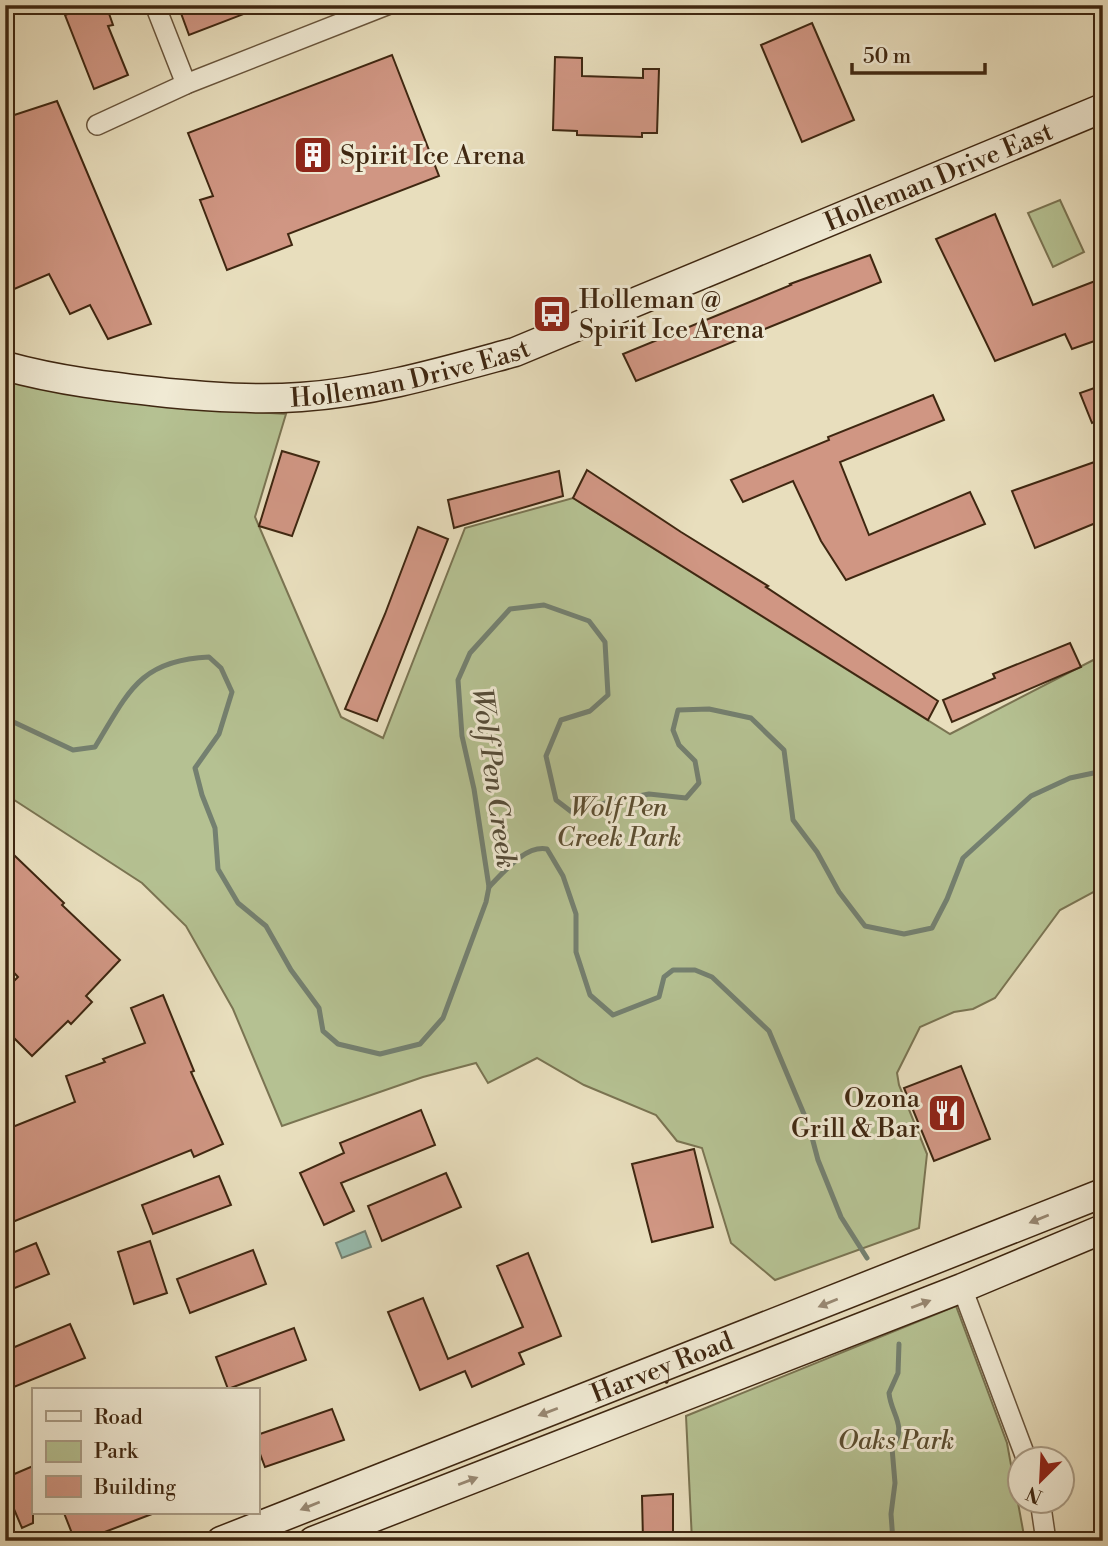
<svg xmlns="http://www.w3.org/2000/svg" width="1108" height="1546" font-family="'Libre Bodoni',serif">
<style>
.green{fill:#b5c192;stroke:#7a7452;stroke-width:2}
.water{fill:#97bcaf;stroke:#748070;stroke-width:2}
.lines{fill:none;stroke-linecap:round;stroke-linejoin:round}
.stream{stroke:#748070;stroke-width:5}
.building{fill:#d09683;stroke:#3f2711;stroke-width:2}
.street-casing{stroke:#69553c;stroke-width:22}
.secondary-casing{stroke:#3f2711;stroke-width:31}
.street{stroke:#f0ead4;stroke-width:19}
.secondary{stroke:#f0ead4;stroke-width:28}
.oneway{fill:#988872}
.labels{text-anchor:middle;stroke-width:6;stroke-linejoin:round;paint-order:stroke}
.poi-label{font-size:26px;fill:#3f2711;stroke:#f0ead4;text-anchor:start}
.street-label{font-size:26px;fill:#3f2711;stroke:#f0ead4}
.park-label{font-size:26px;font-style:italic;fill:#5c4e31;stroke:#f0ead4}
.water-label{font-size:28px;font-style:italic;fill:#554c38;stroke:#f0ead4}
</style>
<rect width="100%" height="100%" fill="#e8debd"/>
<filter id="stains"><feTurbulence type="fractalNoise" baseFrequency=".00286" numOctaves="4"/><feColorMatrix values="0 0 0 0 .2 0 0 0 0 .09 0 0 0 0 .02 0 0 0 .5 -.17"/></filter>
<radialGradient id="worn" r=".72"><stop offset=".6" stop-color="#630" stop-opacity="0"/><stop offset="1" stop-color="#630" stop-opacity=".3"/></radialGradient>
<g class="green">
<polygon points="1060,200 1084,252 1053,267 1028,213"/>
<polygon points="5,375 188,408 286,414 255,517 341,717 383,738 465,528 573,498 950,734 1103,655 1103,887 1060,910 995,998 973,1009 954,1012 920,1027 897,1073 899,1085 927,1154 919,1228 775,1280 731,1243 702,1148 677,1141 656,1115 584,1085 537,1058 488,1083 476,1063 423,1077 282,1126 233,1009 186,926 142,883 5,794"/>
<polygon points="956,1306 1007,1443 1025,1541 692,1541 686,1416"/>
</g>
<polygon class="water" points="365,1231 371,1247 342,1258 336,1243"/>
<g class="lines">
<g class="stream">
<path d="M5,718L73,750L95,747C128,693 139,660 209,657L221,668L232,692L219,734L195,768L202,795L215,828L218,869L238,903L266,926L291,970L319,1008L323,1031L338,1044L380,1054L420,1044L443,1018L486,902L489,887L474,789L462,736L458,680L470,653L510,609L544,605L589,621L605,642L608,695L590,711L561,720L546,756L556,800L573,813L612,801L649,794L686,798L699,783L695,761L679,745L673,730L678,710L709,709L751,718L784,750L793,820L817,852L839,892L865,926L904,934L932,928L947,899L963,858L1031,796L1070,778L1103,771"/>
<path d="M489,887C504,872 525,845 547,849L563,876L576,914V952L590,995L613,1015L659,997L664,977L673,970H695L712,977L769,1031L809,1126L818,1160L841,1217L867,1258"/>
<path d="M893,1541L891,1514L895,1483L892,1448C908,1425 891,1415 889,1393L898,1373L899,1344"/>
</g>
</g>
<g class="building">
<polygon points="91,5 106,5 113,25 108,26 128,75 94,89 65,15"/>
<polygon points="178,5 261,5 262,7 189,35"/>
<polygon points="812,23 854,120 802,142 761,45"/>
<polygon points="392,55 439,176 288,234 292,245 227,270 200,200 213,196 188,133"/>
<polygon points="555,57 582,58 582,76 643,78 643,69 659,69 657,133 642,133 642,137 577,135 577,131 553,130"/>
<polygon points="57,101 151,324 108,339 90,305 70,314 49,274 5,293 5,118"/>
<polygon points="995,214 1033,305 1103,278 1103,338 1072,349 1065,334 995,361 936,239"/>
<polygon points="870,255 881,282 636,381 623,354 791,285 790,284"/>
<polygon points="1103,385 1103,418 1092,423 1080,393"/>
<polygon points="933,395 944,420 840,462 869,535 970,492 985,524 846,580 821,541 793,481 743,502 731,480 829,440 828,437"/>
<polygon points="282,451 319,462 292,536 259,526"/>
<polygon points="1103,459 1103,520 1035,548 1012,491"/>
<polygon points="587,470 681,532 768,586 766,587 938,701 928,720 573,498"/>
<polygon points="559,471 563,496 454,528 448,500"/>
<polygon points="418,527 448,539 377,721 345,709 385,614"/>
<polygon points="1070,643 1081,667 952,722 943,700 995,678 993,674"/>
<polygon points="15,856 64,903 62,905 120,960 86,996 92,1002 71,1024 68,1021 32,1056 5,1029 5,990 18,977 5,963 5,867"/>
<polygon points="163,995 194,1071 191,1072 223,1144 194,1157 191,1150 5,1225 5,1130 75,1102 66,1076 105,1062 103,1059 145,1043 131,1008"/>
<polygon points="961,1066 990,1139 934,1161 904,1088"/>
<polygon points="421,1110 435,1145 341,1183 354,1211 324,1225 300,1173 344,1153 340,1143"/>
<polygon points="694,1149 713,1227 652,1242 632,1164"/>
<polygon points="446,1173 461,1207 382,1241 368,1206"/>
<polygon points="219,1176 231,1205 153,1234 142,1205"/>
<polygon points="150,1241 167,1293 134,1304 118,1252"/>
<polygon points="36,1243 49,1274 5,1292 5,1256"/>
<polygon points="253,1250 266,1284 190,1313 177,1279"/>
<polygon points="528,1253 561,1336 519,1353 524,1364 472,1387 465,1371 420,1390 388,1312 423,1298 448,1359 523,1327 497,1266"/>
<polygon points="70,1324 85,1358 9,1389 5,1380 5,1351"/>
<polygon points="294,1328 306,1360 228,1389 216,1357"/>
<polygon points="332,1409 344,1440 265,1467 257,1446 257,1435"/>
<polygon points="33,1466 33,1523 22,1528 5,1488 5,1478"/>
<polygon points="673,1494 673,1541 643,1541 642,1496"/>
<polygon points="64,1513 152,1513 152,1514 81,1541 75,1541"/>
</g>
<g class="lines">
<g class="street-casing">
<g id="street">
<polyline points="155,5 186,84"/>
<polyline points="97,125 186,84 387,5"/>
<polyline points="962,1288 1026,1458"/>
<polyline points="1040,1500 1046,1541"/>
</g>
</g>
<g class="secondary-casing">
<g id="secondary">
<path id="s1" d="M5,366C59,381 113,387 168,393C213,397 256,400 301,397C374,392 445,371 515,352L1103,108"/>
<path id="s2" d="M221,1541L1103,1193"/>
<polyline points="313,1541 962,1288 1103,1229"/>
</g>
</g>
<use href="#street" class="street"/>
<use href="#secondary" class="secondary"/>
</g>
<defs><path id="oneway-solid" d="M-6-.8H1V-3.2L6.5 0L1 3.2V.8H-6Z" transform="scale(1.75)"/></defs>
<g class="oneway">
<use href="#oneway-solid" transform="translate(1039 1219) rotate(158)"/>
<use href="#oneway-solid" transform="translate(828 1303) rotate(158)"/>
<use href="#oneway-solid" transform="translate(921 1304) rotate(-21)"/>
<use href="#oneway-solid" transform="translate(548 1412) rotate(159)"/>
<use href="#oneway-solid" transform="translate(468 1481) rotate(-21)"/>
<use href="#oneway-solid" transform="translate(310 1506) rotate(158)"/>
</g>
<defs>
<g id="building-square" transform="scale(2.0125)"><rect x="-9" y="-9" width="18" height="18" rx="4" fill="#8f2418" stroke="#f0ead4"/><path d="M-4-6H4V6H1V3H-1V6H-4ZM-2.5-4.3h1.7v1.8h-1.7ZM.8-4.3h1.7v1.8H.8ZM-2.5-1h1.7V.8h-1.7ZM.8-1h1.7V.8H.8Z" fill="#fff"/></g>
<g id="bus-square" transform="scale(2.0125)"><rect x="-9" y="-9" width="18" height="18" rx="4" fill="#8f2418" stroke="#f0ead4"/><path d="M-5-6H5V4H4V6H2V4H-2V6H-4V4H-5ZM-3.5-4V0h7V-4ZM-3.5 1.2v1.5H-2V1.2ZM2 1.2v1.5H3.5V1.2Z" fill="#fff"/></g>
<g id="restaurant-square" transform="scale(2.0125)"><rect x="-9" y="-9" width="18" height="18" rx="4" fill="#8f2418" stroke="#f0ead4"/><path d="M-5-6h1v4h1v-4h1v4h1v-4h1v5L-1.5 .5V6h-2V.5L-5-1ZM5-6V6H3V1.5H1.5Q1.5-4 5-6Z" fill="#fff"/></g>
</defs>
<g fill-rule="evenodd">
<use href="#building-square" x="313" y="155"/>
<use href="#bus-square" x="552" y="314"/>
<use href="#restaurant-square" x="947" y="1113"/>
</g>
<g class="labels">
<g class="poi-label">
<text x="340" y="164">Spirit Ice Arena</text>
<text x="579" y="308">Holleman @<tspan x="579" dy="30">Spirit Ice Arena</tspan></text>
<text x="920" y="1107" text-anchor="end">Ozona<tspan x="920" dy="30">Grill &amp; Bar</tspan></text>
</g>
<g class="street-label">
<text dy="9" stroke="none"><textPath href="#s1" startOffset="976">Holleman Drive East</textPath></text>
<text dy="9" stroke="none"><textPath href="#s1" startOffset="410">Holleman Drive East</textPath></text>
<text dy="9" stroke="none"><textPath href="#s2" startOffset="474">Harvey Road</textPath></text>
</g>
<g class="park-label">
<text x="619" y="816">Wolf Pen<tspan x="619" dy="30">Creek Park</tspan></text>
<text x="896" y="1449">Oaks Park</text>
</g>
<g class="water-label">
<text transform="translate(495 778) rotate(82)" y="10">Wolf Pen Creek</text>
</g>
</g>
<rect width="1108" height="1546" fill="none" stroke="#e8debd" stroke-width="28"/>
<rect x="7" y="7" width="1094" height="1532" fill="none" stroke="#3f2711" stroke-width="3.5"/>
<rect x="14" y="14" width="1080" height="1518" fill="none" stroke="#3f2711" stroke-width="2"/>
<rect x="32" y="1388" width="228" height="126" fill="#f0ead4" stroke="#a99c86" stroke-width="2"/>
<rect x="46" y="1411" width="35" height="10" fill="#f0ead4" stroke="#a99c86" stroke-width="2"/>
<text x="94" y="1424" font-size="21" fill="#3f2711">Road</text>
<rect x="46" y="1441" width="35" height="21" fill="#b5c192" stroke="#a99c86" stroke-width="2"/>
<text x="94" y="1458" font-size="21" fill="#3f2711">Park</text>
<rect x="46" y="1476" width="35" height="21" fill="#d09683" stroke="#a99c86" stroke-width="2"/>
<text x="94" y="1494" font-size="21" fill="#3f2711">Building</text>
<g transform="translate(1041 1480) rotate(204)"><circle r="33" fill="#f0ead4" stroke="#a99c86" stroke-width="2"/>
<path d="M0-5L12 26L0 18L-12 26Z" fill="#8f2418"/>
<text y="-10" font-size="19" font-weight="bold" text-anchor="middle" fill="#3f2711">N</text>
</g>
<path d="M852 63v10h133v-10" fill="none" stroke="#3f2711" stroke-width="3.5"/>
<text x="863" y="63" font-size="21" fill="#3f2711" stroke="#f0ead4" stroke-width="5" paint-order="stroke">50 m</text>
<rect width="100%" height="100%" filter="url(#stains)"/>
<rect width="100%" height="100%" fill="url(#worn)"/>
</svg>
